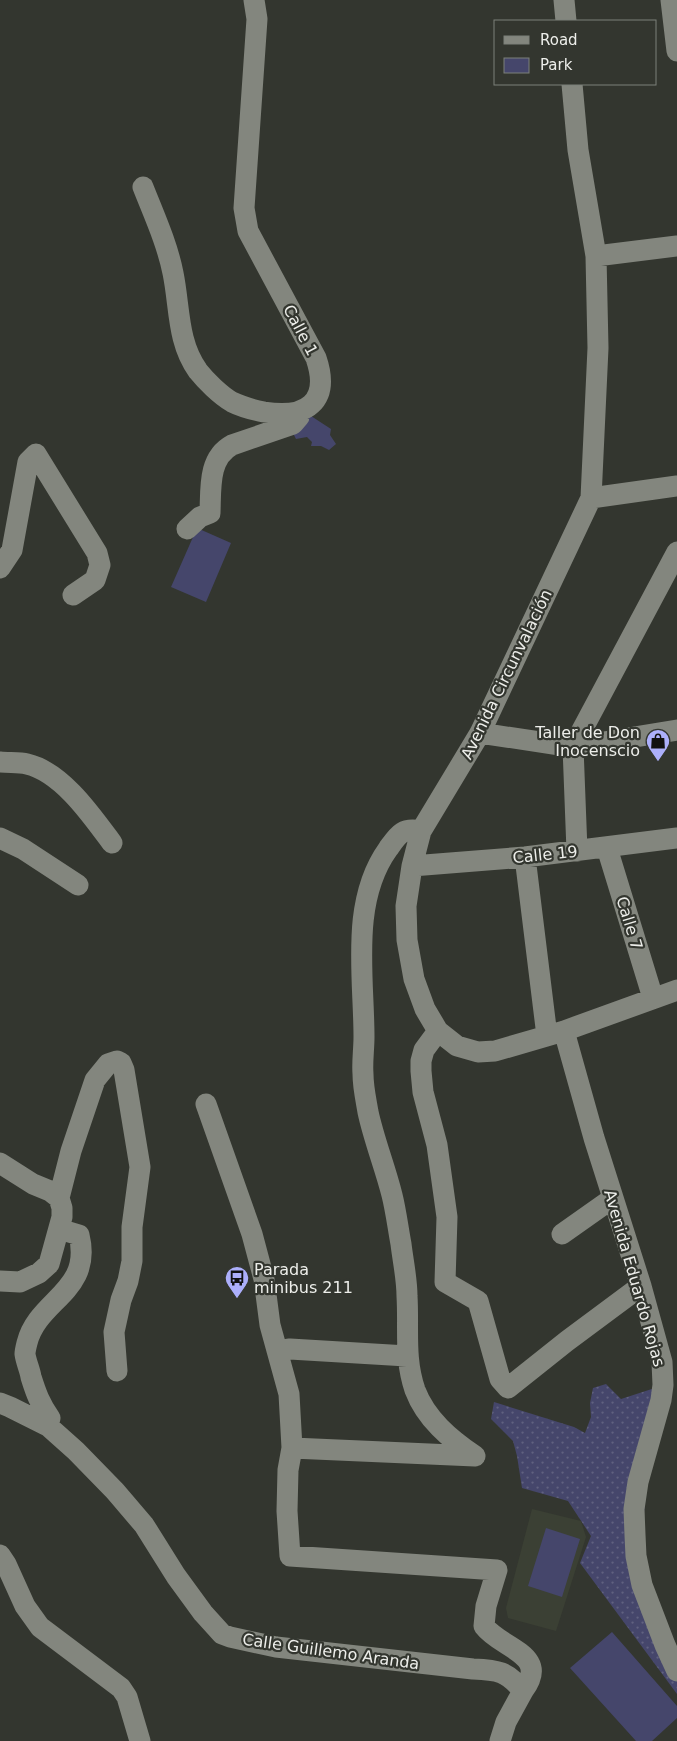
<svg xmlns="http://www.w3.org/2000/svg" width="677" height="1741" font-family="'DejaVu Sans',sans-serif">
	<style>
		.built { fill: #3b4034 }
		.grass { fill: url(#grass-dots) }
		.park { fill: #45466b }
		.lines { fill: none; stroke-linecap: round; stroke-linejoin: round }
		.minor { stroke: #83867e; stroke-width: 21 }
		.labels { text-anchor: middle; stroke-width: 4.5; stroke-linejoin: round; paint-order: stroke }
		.street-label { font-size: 16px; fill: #edeeea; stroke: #33362f }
		.poi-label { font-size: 16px; fill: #edeeea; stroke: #33362f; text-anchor: end }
	</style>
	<defs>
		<pattern id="grass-dots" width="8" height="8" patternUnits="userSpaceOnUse" patternTransform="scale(1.25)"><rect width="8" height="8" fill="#45466b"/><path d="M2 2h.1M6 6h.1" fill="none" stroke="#606180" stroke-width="1.8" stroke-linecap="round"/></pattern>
	</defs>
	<rect width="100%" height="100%" fill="#33362f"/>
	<path class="built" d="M 532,1509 L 581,1521 L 586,1537 L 556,1631 L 508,1618 L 506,1608 Z"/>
	<path class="grass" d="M 606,1384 L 621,1399 L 658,1387 L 639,1557 L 677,1657 L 677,1694 L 580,1563 L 591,1536 L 568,1501 L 522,1488 L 517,1456 L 513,1441 L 491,1419 L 494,1402 L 574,1427 L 585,1433 L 591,1417 L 590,1403 L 593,1388 Z"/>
	<path class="park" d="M 311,416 L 331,429 L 330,435 L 336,444 L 329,450 L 321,446 L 311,446 L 312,442 L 307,437 L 296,439 L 293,433 Z
		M 197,528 L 231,543 L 206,602 L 171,587 Z
		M 546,1528 L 580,1539 L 562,1597 L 528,1586 Z
		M 612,1632 L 677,1706 L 677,1718 L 652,1741 L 636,1741 L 570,1668 Z"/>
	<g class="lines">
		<path class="minor" d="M 564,0 L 566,21
			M 671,0 L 677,51
			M 572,84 L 578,150 L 596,256 L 598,348 L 591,498 L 480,733 L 421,831 L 412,866 L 406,906 L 407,940 L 414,979 L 425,1009 L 438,1031 L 457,1046 L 478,1052 L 495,1051 L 564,1031 L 677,990
			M 143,187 C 154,215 167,243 173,273 C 180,307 177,342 198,371 C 206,381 220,395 232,402 C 242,407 254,410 264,412 C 306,419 331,402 316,358 L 248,231 L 244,208 L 257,19 L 254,0
			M 596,256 L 677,246
			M 591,498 L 677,486
			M 187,529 L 200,517 L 210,513 C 211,488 208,458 232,445 L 293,424 L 299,417 L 299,412
			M 0,568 L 12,550 L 28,462 L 36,454 L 97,553 L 100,565 L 95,580 L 73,595
			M 480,733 L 573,747 L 677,730
			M 0,762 C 9,763 19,762 27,764 C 62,772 92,816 112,843
			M 421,831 C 402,827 398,835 388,849 C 350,902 364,976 364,1037 C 364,1049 362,1062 363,1074 C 363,1087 366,1100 368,1112 C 374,1140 385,1167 392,1195 C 396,1211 398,1228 401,1244 C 403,1261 407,1279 407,1296 C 409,1329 404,1358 415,1390 C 426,1419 450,1439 475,1456
			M 0,838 L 23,849 L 78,885
			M 607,848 L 653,998
			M 577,851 L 573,747 L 677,552
			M 525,857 L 547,1036
			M 412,866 L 525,857 L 677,838
			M 438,1031 L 424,1050 L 421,1061 L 421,1071 L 423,1092 L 437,1145 L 447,1217 L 445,1282 L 478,1301 L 500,1379 L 508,1388 L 567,1341 L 641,1286
			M 564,1031 L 594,1138 L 641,1286 L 662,1362 L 663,1385 L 661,1400 L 638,1482 L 634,1509 L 635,1535 L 636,1556 L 642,1585 L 665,1645 L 677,1671
			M 206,1104 L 252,1234 L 264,1279 L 270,1325 L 289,1394 L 292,1448 L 288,1470 L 287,1511 L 290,1556 L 497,1570 L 486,1606 L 484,1626 C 501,1649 551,1654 523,1691
			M 0,1163 L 33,1184 L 50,1191 L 59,1198 L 62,1208 L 62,1217 L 49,1264 L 39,1273 L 20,1282 L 0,1281
			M 59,1198 L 71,1151 L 95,1080 L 108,1064 L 117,1061 L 121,1063 L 124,1070 L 140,1167 L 132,1227 L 132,1261 L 128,1281 L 121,1300 L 114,1332 L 117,1371
			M 562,1234 L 613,1198
			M 277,1351 L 290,1349 L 407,1356
			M 0,1403 L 10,1407 L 48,1426 L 76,1451 L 115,1491 L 144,1525 L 176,1576 L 203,1613 L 222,1634 L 230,1637 L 276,1647 L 473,1669 C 498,1670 507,1671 523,1691 L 506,1722 L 500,1741
			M 48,1426 L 50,1418 C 40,1404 36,1393 31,1377 C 30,1370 26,1362 25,1354 C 25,1351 26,1347 27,1343 C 38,1299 93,1292 79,1235 L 59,1229
			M 292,1448 L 475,1456
			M 0,1555 L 6,1564 L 25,1606 L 40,1627 L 121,1688 L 127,1697 L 140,1741"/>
	</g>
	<defs>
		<g id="shop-pin" transform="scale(1.25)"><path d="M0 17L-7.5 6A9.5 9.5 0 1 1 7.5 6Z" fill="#acaffb" stroke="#33362f"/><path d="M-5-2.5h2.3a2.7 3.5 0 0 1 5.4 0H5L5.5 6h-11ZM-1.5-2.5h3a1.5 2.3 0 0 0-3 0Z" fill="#111"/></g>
		<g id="bus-pin" transform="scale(1.25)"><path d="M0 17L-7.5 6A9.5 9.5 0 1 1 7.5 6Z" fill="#acaffb" stroke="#33362f"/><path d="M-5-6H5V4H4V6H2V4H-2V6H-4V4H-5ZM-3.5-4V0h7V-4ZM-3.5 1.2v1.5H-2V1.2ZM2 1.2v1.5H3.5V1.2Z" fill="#111"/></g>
	</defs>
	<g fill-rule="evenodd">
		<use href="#shop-pin" x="658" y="741"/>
		<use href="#bus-pin" x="237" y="1278"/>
	</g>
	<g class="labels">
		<g class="street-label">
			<text transform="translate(301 330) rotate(62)" y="6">Calle 1</text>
			<text transform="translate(506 674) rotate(-64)" y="6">Avenida Circunvalación</text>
			<text transform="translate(545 854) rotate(-6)" y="6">Calle 19</text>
			<text transform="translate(630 923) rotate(73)" y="6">Calle 7</text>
			<text transform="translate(635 1278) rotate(74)" y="6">Avenida Eduardo Rojas</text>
			<text transform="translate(331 1651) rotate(8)" y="6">Calle Guillemo Aranda</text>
		</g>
		<g class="poi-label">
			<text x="640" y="738">Taller de Don<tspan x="640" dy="18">Inocenscio</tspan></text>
			<text x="254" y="1275" text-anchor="start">Parada<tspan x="254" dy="18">minibus 211</tspan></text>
		</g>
	</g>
	<rect x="494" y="20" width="162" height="65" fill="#33362f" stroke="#7d807a"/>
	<rect x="504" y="36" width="25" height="8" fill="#83867e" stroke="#7d807a"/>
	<text x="540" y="45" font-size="15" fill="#edeeea">Road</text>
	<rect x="504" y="58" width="25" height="15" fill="#45466b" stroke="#7d807a"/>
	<text x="540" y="70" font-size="15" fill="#edeeea">Park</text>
</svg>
